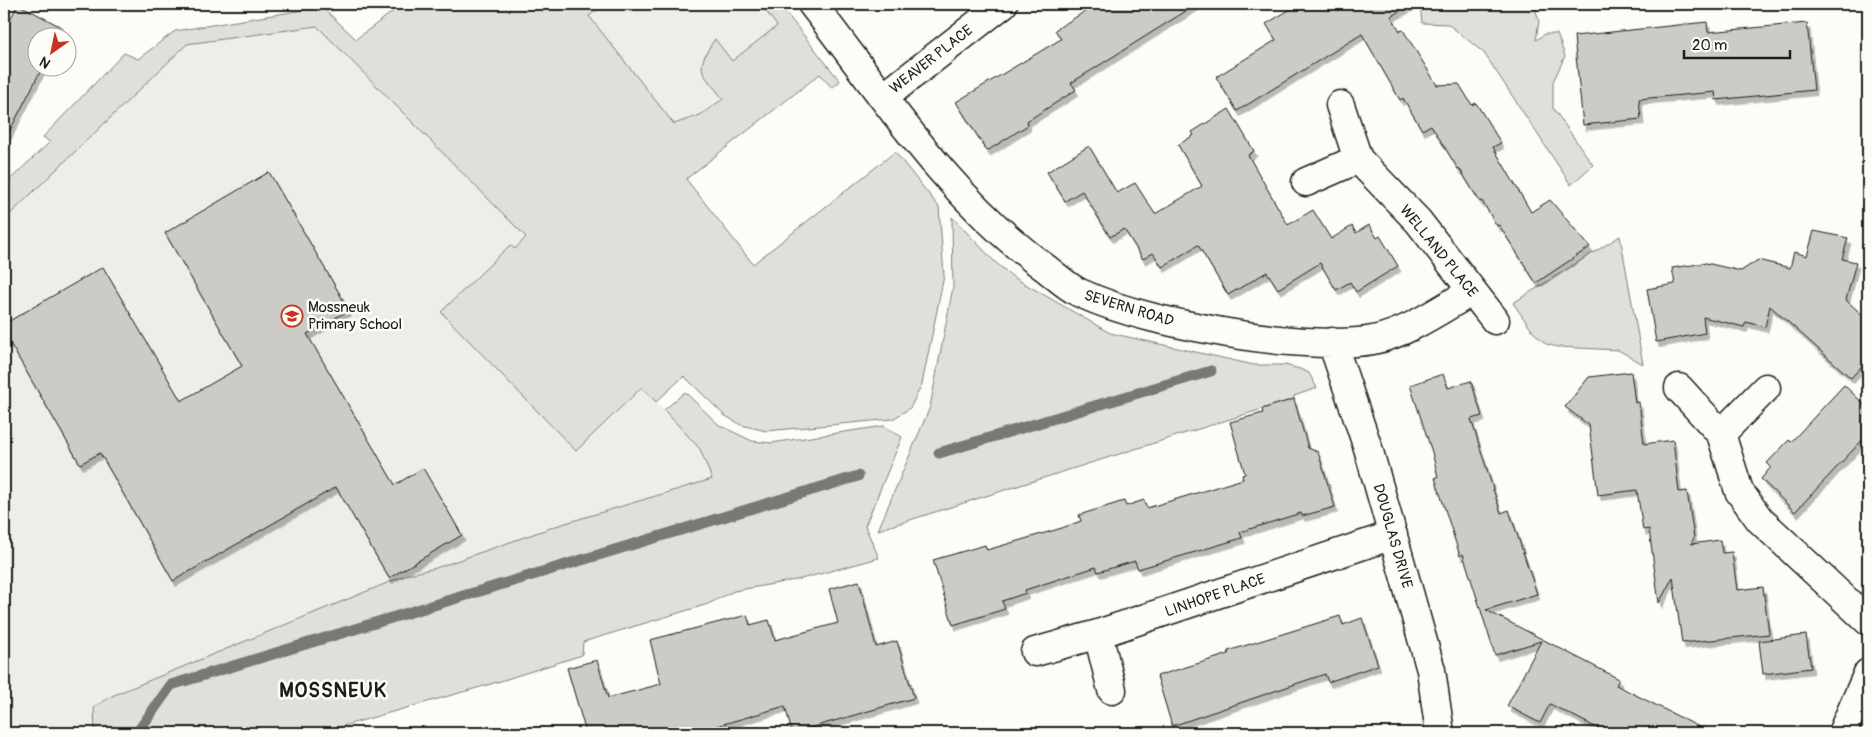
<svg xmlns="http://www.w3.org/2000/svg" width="1872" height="737" font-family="Pangolin,sans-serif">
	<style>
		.built { fill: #eeede9 }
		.green { fill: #e0dfdb; stroke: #7e7e7c }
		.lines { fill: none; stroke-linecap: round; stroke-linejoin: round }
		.stream { stroke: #797876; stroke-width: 11 }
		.building { fill: #cccbc8; stroke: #1c1c1c; filter: url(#shadow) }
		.minor-casing { stroke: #1c1c1c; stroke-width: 31 }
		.minor { stroke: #fdfcf7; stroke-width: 28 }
		.labels { text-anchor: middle; stroke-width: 5; stroke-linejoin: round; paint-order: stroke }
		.street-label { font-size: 15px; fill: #1c1c1c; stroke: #fdfcf7 }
		.poi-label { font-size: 15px; fill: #1c1c1c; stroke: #fdfcf7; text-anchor: start }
		.district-label { font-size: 20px; font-weight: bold; letter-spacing: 1px; fill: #1c1c1c; stroke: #fdfcf7 }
	</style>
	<defs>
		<filter id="shadow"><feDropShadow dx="3" dy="5.5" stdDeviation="0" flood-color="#0004"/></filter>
	</defs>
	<rect width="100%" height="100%" fill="#fdfcf7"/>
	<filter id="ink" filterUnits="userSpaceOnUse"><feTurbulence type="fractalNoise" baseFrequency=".02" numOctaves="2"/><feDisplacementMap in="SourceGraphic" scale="10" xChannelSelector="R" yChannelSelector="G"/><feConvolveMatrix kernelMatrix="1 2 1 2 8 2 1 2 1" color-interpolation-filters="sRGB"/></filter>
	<g filter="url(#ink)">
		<path class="built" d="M 604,4 L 760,4 L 777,26 L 731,61 L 715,40 L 723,99 L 700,115 L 674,124 L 589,16 Z
			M 317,26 L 526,237 L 515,249 L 700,449 L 712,479 L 556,526 L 436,568 L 409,574 L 95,707 L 95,733 L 10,733 L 4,723 L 4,220 L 187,44 Z"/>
		<path class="green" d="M 403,4 L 604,4 L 589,16 L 674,124 L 700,115 L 723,99 C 703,72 692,72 715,39 L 732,61 L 777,26 L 763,7 L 770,4 L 779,4 L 840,81 L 832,88 L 820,74 L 686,179 L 753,264 L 895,152 L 939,207 L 944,276 L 922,384 L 910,408 L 893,419 L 766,431 L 741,425 L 724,415 L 684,376 L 656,402 L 642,387 L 576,451 L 441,312 L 510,245 L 515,249 L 526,237 L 317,26 L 187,44 L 4,220 L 4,185 L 50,142 L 43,137 L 124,53 L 138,59 L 175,31 L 322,7 L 356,39 Z
			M 1420,4 L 1534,4 L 1539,21 L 1536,40 L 1545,34 L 1557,34 L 1565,56 L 1553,82 L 1553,108 L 1593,165 L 1571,185 L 1484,53 L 1448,24 L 1422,23 Z
			M 952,217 L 995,262 L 1013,277 L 1110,333 L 1254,365 L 1285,365 L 1300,369 L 1309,373 L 1317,388 L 1294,396 L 1294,399 L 878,530 L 930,407 L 953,287 Z
			M 1620,236 L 1643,364 L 1618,350 L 1558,347 L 1546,344 L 1533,332 L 1513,303 Z
			M 685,392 L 719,425 L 752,441 L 771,443 L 884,426 L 902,437 L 865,526 L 879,558 L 801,579 L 734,591 L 708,604 L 583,642 L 582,655 L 491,684 L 318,733 L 95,733 L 94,707 L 114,695 L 409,574 L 436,568 L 556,526 L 712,479 L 700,449 L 664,410 Z"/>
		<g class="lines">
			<path class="stream" d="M 939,453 L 1211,371
				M 137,733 L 171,685 L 858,476"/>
		</g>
		<path class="building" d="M 18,4 L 63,28 L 58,38 L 38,38 L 38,68 L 42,68 L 4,142 L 4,32 Z
			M 1097,4 L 1197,4 L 1071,83 L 1076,90 L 1027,121 L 1028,125 L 987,151 L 956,102 L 1061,39 L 1055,30 Z
			M 1299,4 L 1412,4 L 1391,16 L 1400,31 L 1403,30 L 1437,85 L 1459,84 L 1472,105 L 1476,103 L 1501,143 L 1493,147 L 1531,212 L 1550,200 L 1590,247 L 1536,283 L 1499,225 L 1497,226 L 1482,201 L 1480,202 L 1459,168 L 1458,169 L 1431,125 L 1422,130 L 1403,98 L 1400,100 L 1362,34 L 1237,111 L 1216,77 L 1276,40 L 1266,24 Z
			M 1707,22 L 1708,32 L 1807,23 L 1814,90 L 1716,100 L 1715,92 L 1639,99 L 1641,119 L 1583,125 L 1574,36 Z
			M 1229,109 L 1254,151 L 1248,155 L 1288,225 L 1313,210 L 1331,239 L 1352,226 L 1356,233 L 1369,225 L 1377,238 L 1380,236 L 1398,266 L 1356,292 L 1350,282 L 1336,290 L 1320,263 L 1278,289 L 1267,272 L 1228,295 L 1198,245 L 1162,267 L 1153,253 L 1143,259 L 1124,229 L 1110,237 L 1082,191 L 1065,201 L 1047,172 L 1089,146 L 1117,193 L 1135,183 L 1155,214 L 1202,186 L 1178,145 L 1194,135 L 1192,132 Z
			M 269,172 L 349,310 L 307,334 L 395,485 L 423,468 L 462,535 L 389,578 L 336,487 L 173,581 L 100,453 L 80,464 L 4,333 L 4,324 L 103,267 L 181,401 L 242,366 L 165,233 Z
			M 1814,231 L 1848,238 L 1842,259 L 1856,262 L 1846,300 L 1868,320 L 1868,359 L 1851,378 L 1770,306 L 1765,327 L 1746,322 L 1744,327 L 1703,317 L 1705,333 L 1656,342 L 1647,289 L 1675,284 L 1672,268 L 1706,263 L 1741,271 L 1758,260 L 1790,268 L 1794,252 L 1807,256 Z
			M 1631,372 L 1635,403 L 1639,402 L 1644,444 L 1673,440 L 1679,492 L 1687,491 L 1694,538 L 1691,544 L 1720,540 L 1722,553 L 1732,552 L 1737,590 L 1763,587 L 1769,634 L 1682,643 L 1673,577 L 1659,603 L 1649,529 L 1643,530 L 1637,490 L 1598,495 L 1589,425 L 1565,407 L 1589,377 Z
			M 1443,374 L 1448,388 L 1471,381 L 1482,416 L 1471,419 L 1494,492 L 1501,513 L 1509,510 L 1537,594 L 1486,610 L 1619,679 L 1616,685 L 1711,733 L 1607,733 L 1550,704 L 1540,723 L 1507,706 L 1541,641 L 1495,655 L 1463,554 L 1460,556 L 1435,478 L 1438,477 L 1432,452 L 1410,385 Z
			M 1844,385 L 1868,408 L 1868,434 L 1795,512 L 1761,479 L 1771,467 L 1767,463 L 1789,440 L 1791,442 Z
			M 1294,399 L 1308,448 L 1318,452 L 1335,507 L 1302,516 L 1301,513 L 1240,532 L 1242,538 L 1138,569 L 1135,561 L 1098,572 L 1096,567 L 1025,590 L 1026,593 L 1002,601 L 1005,609 L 953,625 L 933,560 L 985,545 L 987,550 L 1062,528 L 1081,521 L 1079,515 L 1124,501 L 1126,506 L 1144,500 L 1147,508 L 1243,479 L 1242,475 L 1245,474 L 1230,422 L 1263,413 L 1262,409 Z
			M 859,581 L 876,647 L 897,641 L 914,698 L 792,733 L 785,706 L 693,733 L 586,733 L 567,668 L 597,660 L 608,698 L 661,684 L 650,640 L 747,615 L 750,625 L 769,620 L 775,640 L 838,623 L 829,589 Z
			M 1340,616 L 1343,625 L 1362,618 L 1378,665 L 1328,682 L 1325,674 L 1172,726 L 1157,676 L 1229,654 L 1228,651 Z
			M 1806,635 L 1811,668 L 1763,674 L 1759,641 Z"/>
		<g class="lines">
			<g class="minor-casing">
				<path id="minor" d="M 812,4 C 883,95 949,198 1044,267 C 1055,275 1067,287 1080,293 C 1126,314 1178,324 1228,333 C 1268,340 1334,347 1373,340 C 1408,333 1441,309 1471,292
					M 884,97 L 1003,4
					M 1340,105 L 1358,159 L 1418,221 L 1495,320
					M 1306,182 L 1358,159
					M 1332,342 L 1368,448 L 1431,670 L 1440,733
					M 1679,388 L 1721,434 L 1739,491 L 1760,520 L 1868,621
					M 1721,434 L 1766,388
					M 1098,634 L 1112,690
					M 1035,652 L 1098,634 L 1393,535
					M 1842,733 L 1868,673"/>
			</g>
			<use href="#minor" class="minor"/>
		</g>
	</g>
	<defs>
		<g id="school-ring" transform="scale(1.125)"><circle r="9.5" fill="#fdfcf7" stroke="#c8321e" stroke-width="1.5"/><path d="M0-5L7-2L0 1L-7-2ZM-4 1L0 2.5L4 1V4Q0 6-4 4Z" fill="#c8321e"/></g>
	</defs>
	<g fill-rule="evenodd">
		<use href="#school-ring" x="292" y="316"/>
	</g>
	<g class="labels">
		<g class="street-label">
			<text transform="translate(931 59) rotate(-38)" y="5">WEAVER PLACE</text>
			<text transform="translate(1439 251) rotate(51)" y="5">WELLAND PLACE</text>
			<text transform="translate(1129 308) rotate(17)" y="5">SEVERN ROAD</text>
			<text transform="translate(1393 536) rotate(74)" y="5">DOUGLAS DRIVE</text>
			<text transform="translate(1215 595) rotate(-19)" y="5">LINHOPE PLACE</text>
		</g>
		<g class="poi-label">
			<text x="308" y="312">Mossneuk<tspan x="308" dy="17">Primary School</tspan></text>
		</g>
		<g class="district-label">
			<text x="333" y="697">MOSSNEUK</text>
		</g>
	</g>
	<rect width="1872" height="737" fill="none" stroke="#fdfcf7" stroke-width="20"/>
	<rect x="10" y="10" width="1852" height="717" fill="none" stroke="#1c1c1c" stroke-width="2" filter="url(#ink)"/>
	<g transform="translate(52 52) rotate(213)"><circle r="24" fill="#fdfcf7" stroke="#a3a29f"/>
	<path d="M0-4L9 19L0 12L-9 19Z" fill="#c8321e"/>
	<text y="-8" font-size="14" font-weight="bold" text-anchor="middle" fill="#1c1c1c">N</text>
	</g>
	<path d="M1684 50v8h106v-8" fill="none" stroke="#1c1c1c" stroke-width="2.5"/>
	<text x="1692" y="50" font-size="15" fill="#1c1c1c" stroke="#fdfcf7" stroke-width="4" paint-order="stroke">20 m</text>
</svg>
